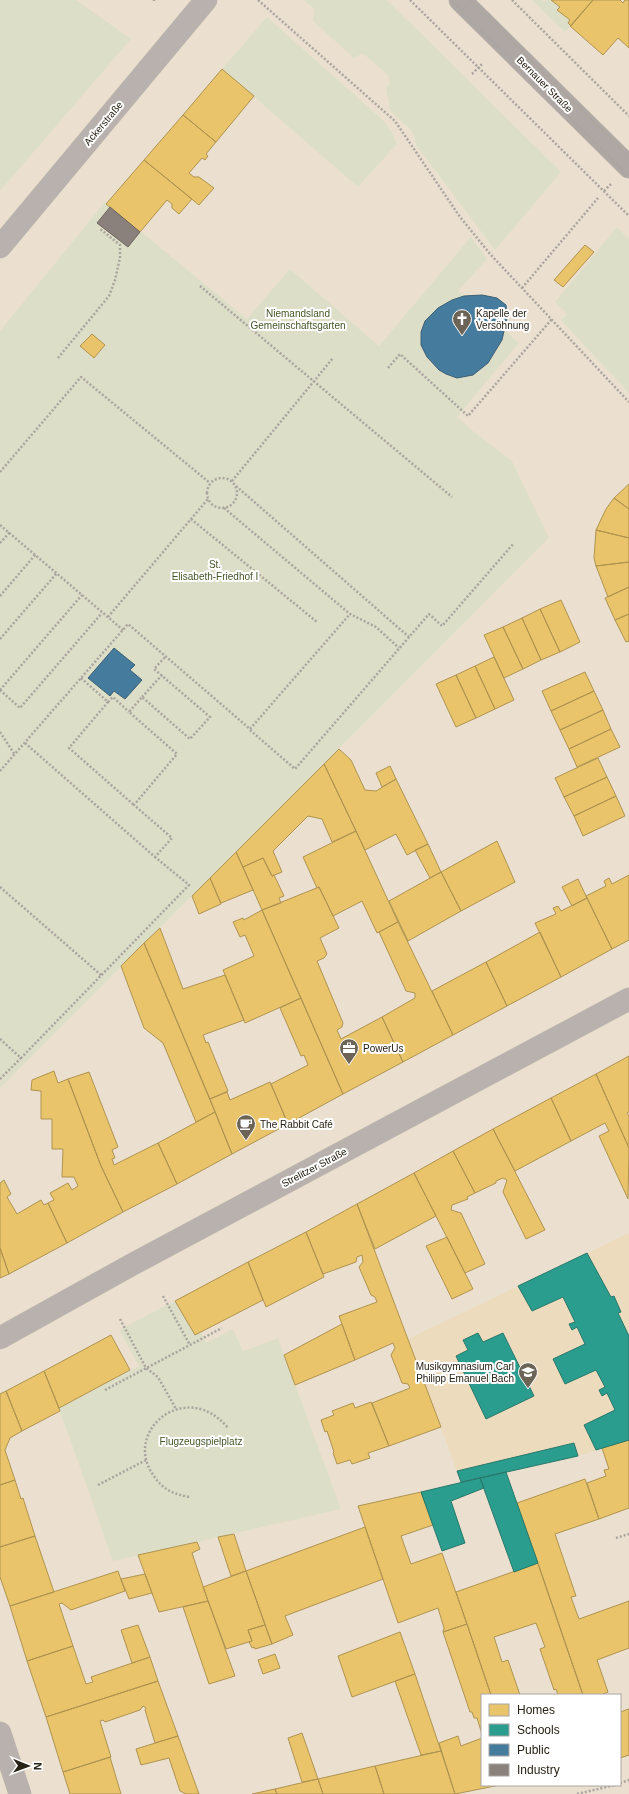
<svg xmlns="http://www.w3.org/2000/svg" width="629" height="1794" font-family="Arial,sans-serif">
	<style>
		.built { fill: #ecdbbd }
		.green { fill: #dddec7 }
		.homes { fill: #e9c46a; stroke: #af9350 }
		.schools { fill: #2a9d8f; stroke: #29786a }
		.public { fill: #457b9d; stroke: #3c6074 }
		.industry { fill: #8a817c; stroke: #6d645d }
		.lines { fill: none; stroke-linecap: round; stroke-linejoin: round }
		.minor-casing { stroke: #c5bdb0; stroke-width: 23 }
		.secondary-casing { stroke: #c5bdb0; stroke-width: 23 }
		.path { stroke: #aaa49f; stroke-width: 2.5; stroke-dasharray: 2 2; stroke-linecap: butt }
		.minor { stroke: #b8b1ae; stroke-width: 22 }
		.secondary { stroke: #afa7a3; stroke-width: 22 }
		.tram { stroke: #aba49c; stroke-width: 1 }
		.labels { text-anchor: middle; stroke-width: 4; stroke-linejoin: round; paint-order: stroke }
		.street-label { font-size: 10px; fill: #282115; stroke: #fff }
		.park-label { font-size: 10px; fill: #455728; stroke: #fff }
		.poi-label { font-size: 10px; fill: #282115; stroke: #fff; text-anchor: start }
	</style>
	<rect width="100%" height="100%" fill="#ebe0cf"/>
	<path class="built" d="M 629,1233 L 629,1440 L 578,1456 L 461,1482 L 408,1339 Z"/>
	<path class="green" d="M 0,0 L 76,0 L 131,39 L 0,191 Z
		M 304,0 L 387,0 L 561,172 L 495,250 L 416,145 L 414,136 L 410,129 L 390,111 L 386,87 L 389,84 L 389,76 L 365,55 L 361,54 L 354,58 L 313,21 L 314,9 Z
		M 532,0 L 542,0 L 544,2 L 546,0 L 551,0 L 560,7 L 558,10 L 570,20 L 568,23 L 570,26 L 565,32 Z
		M 267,17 L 384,121 L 392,132 L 397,144 L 358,187 L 222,69 Z
		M 105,202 L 247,319 L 290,269 L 379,346 L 471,237 L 487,259 L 458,291 L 464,296 C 456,301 430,316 425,321 C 400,352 473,425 505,331 L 519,343 L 457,417 L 474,432 L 512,461 L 549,538 L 0,1088 L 0,331 Z
		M 617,227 L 629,239 L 629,393 L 561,320 L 567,314 L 555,302 Z
		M 175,1301 L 195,1335 L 201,1332 L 206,1343 L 233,1329 L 243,1351 L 278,1338 L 341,1509 L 113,1561 L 59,1408 L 139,1366 L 119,1330 Z"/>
	<path class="homes" d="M 551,0 L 593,0 L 571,26 L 568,23 L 570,20 L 557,10 L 560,7 Z
		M 593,0 L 620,0 L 623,3 L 625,0 L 629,0 L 629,48 L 618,38 L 603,55 L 570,26 Z
		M 222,69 L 254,96 L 216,142 L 183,115 Z
		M 183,115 L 216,142 L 206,154 L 208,156 L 205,160 L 202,158 L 189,173 L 194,177 L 199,177 L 214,188 L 199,205 L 144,160 Z
		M 144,160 L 192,199 L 179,214 L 172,208 L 172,204 L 167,200 L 140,232 L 106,204 Z
		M 585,245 L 594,252 L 563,287 L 554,280 Z
		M 92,334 L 105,345 L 94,358 L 80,346 Z
		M 629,484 L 629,509 L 614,498 Z
		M 614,498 L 629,509 L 629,538 L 596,530 L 606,509 Z
		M 596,530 L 629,538 L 629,562 L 596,566 L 594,558 Z
		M 629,562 L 629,587 L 608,597 L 596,566 Z
		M 629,587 L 629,614 L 615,620 L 605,598 Z
		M 561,600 L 580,642 L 560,652 L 540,609 Z
		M 540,609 L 560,652 L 541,660 L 522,618 Z
		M 629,614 L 629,641 L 626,642 L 615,620 Z
		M 522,618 L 541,660 L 523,669 L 503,627 Z
		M 503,627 L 523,669 L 504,678 L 484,635 Z
		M 494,657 L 514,700 L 495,709 L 475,666 Z
		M 475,666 L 495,709 L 476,718 L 456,675 Z
		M 585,672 L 594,691 L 551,711 L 542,691 Z
		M 456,675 L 476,718 L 456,727 L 436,684 Z
		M 594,691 L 603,710 L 560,730 L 551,711 Z
		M 603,710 L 611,729 L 569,749 L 560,730 Z
		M 611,729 L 620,747 L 577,767 L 569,749 Z
		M 339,749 L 351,760 L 365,790 L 376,791 L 396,779 L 428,844 L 407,855 L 396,834 L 365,850 L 324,764 Z
		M 598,758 L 607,777 L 564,797 L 555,778 Z
		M 324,764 L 356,831 L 332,842 L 322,819 L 308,816 L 273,851 L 282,872 L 272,876 L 263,858 L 243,867 L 236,852 Z
		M 390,766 L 396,779 L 382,787 L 376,773 Z
		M 607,777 L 616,796 L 574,816 L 564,797 Z
		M 616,796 L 625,816 L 583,836 L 574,816 Z
		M 356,831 L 398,922 L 377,933 L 362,901 L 333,916 L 319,887 L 317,888 L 303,857 Z
		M 497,841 L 515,882 L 461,911 L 441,872 Z
		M 428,844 L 441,872 L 430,878 L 415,850 Z
		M 236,852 L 253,890 L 221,903 L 210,878 Z
		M 263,858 L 272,876 L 274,875 L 284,896 L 279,898 L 281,903 L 262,910 L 243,867 Z
		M 441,872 L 461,911 L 408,941 L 389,901 Z
		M 629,875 L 629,940 L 612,949 L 586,896 L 606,886 L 604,881 L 609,878 L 612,884 Z
		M 210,878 L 221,904 L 199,914 L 192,896 Z
		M 578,879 L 587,898 L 572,906 L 562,887 Z
		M 319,887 L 339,928 L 320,938 L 327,954 L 324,958 L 317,961 L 343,1023 L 342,1027 L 337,1030 L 341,1039 L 382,1017 L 403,1062 L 343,1094 L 262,910 Z
		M 587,898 L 612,949 L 561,977 L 535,923 L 556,914 L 553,908 L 558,906 L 561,911 Z
		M 262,910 L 301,998 L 245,1023 L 223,970 L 254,956 L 245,935 L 240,937 L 233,922 L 243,918 L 244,920 Z
		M 398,922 L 453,1035 L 403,1062 L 382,1017 L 415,998 L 415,993 L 406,991 L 379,932 Z
		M 160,928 L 183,989 L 225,975 L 244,1020 L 203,1035 L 206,1043 L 208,1042 L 228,1091 L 210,1099 L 144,943 Z
		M 540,932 L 561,977 L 507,1006 L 486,962 Z
		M 144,943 L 215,1112 L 196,1122 L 163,1043 L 144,1028 L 121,966 Z
		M 486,962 L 507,1006 L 453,1035 L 432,991 Z
		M 301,998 L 343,1094 L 288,1124 L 271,1084 L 308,1065 L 304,1055 L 301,1056 L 280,1008 Z
		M 629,1056 L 629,1112 L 627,1113 L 629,1116 L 629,1148 L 596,1074 Z
		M 54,1071 L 58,1083 L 68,1079 L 101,1166 L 123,1212 L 67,1243 L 48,1203 L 54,1200 L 50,1193 L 68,1183 L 72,1190 L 78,1186 L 74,1177 L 62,1177 L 63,1149 L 52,1149 L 52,1119 L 41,1119 L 41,1091 L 31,1090 L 32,1080 Z
		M 89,1072 L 118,1147 L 112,1150 L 115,1158 L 112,1159 L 114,1165 L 158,1143 L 177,1184 L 123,1212 L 101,1166 L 68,1079 Z
		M 596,1074 L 629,1148 L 628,1199 L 599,1136 L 609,1131 L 605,1123 L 571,1141 L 551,1098 Z
		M 270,1082 L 288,1124 L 232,1154 L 210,1099 L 227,1092 L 230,1100 Z
		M 551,1098 L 571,1141 L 515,1171 L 493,1129 Z
		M 215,1112 L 232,1154 L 177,1184 L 158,1143 Z
		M 493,1129 L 545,1230 L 526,1239 L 503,1192 L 507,1180 L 503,1178 L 496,1181 L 496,1183 L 475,1193 L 453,1151 Z
		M 453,1151 L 475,1193 L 467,1197 L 468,1199 L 452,1205 L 451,1210 L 461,1213 L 485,1264 L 465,1273 L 414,1173 Z
		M 414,1173 L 436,1216 L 375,1249 L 357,1204 Z
		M 4,1180 L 11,1194 L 7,1197 L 17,1214 L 41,1200 L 44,1205 L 48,1203 L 67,1243 L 9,1274 L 0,1248 L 0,1183 Z
		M 357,1204 L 441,1427 L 389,1446 L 372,1403 L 410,1388 L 408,1384 L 402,1383 L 391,1355 L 395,1348 L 393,1343 L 355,1360 L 339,1316 L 377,1302 L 375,1297 L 371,1295 L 359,1267 L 363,1262 L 362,1255 L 357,1257 L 356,1262 L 323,1274 L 306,1232 Z
		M 306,1232 L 324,1277 L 266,1307 L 248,1262 Z
		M 447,1237 L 473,1289 L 452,1299 L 426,1246 Z
		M 0,1248 L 9,1274 L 0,1278 Z
		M 248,1262 L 263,1300 L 195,1335 L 175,1301 Z
		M 342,1324 L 355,1360 L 295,1385 L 284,1355 Z
		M 111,1335 L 130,1370 L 59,1408 L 44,1371 Z
		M 44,1371 L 60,1411 L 22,1431 L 6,1391 Z
		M 6,1391 L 22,1431 L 10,1438 L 5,1450 L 15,1480 L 0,1485 L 0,1394 Z
		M 371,1402 L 389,1446 L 368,1453 L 370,1458 L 352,1464 L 350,1460 L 337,1464 L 333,1453 L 334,1452 L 327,1431 L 325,1432 L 321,1420 L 334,1415 L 332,1411 L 353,1403 L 355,1408 Z
		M 629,1440 L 629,1508 L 599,1519 L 587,1483 L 606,1476 L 604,1470 L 609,1469 L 602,1448 Z
		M 585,1479 L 599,1519 L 555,1534 L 576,1596 L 571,1597 L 579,1619 L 629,1601 L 629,1648 L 597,1660 L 608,1692 L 601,1695 L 583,1695 L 517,1503 Z
		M 15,1480 L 21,1499 L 23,1498 L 35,1536 L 0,1547 L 0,1485 Z
		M 421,1492 L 433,1525 L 401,1536 L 411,1564 L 442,1553 L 467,1624 L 443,1632 L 444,1628 L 438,1608 L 398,1623 L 358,1506 Z
		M 365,1527 L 383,1579 L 285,1616 L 293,1635 L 272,1644 L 246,1571 Z
		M 234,1534 L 246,1571 L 231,1576 L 218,1537 Z
		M 35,1536 L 54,1592 L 10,1606 L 0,1577 L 0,1547 Z
		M 197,1542 L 200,1549 L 192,1553 L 208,1601 L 159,1612 L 138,1555 Z
		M 538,1563 L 583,1695 L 558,1695 L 556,1689 L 554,1690 L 540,1649 L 545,1647 L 536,1623 L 494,1637 L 502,1662 L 508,1660 L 520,1695 L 491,1695 L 456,1592 Z
		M 118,1571 L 125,1591 L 71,1610 L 62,1603 L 59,1604 L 73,1646 L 27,1661 L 10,1606 Z
		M 246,1571 L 265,1625 L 248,1630 L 252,1641 L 226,1649 L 203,1587 Z
		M 145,1574 L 152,1593 L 129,1599 L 121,1579 Z
		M 208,1601 L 235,1676 L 209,1684 L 183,1607 Z
		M 467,1624 L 491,1695 L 482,1695 L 482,1734 L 477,1718 L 474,1718 L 472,1712 L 470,1712 L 443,1632 Z
		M 138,1625 L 150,1657 L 132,1663 L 121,1630 Z
		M 265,1625 L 272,1644 L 255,1649 L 254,1647 L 252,1648 L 249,1642 L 252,1641 L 248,1630 Z
		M 400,1632 L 415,1674 L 352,1697 L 338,1656 Z
		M 73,1646 L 86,1684 L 93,1682 L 91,1677 L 150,1657 L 158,1681 L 46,1717 L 27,1661 Z
		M 275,1654 L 280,1668 L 263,1674 L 258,1660 Z
		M 415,1674 L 441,1751 L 421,1755 L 395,1681 Z
		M 158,1681 L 178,1736 L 155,1743 L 145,1710 L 146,1708 L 143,1706 L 140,1710 L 105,1722 L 103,1720 L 100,1721 L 111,1757 L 63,1772 L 46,1717 Z
		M 629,1709 L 629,1755 L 620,1758 L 620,1712 Z
		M 302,1733 L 318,1779 L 302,1782 L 288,1738 Z
		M 178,1736 L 199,1794 L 186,1794 L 180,1791 L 169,1758 L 141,1765 L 136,1749 Z
		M 458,1736 L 461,1746 L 482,1738 L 482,1785 L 500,1785 L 455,1794 L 439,1743 Z
		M 441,1751 L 455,1794 L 384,1794 L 375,1766 Z
		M 110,1757 L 121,1794 L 70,1794 L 63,1772 Z
		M 375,1766 L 384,1794 L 323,1794 L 318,1779 Z
		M 318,1779 L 323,1794 L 277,1794 L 275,1789 Z
		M 275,1789 L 277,1794 L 252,1794 Z"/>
	<path class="schools" d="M 587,1253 L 611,1297 L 614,1296 L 621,1312 L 618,1313 L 629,1336 L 629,1440 L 596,1450 L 584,1425 L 615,1410 L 607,1393 L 602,1396 L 599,1390 L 605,1387 L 596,1370 L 565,1384 L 553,1359 L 585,1344 L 577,1327 L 572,1330 L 569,1324 L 575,1322 L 563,1297 L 532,1311 L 518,1286 Z
		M 478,1333 L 483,1342 L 503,1333 L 534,1396 L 486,1419 L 456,1356 L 468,1350 L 463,1340 Z
		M 574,1443 L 578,1456 L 480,1478 L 461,1482 L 457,1471 Z
		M 506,1472 L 538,1563 L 514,1572 L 480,1478 Z
		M 480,1478 L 484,1488 L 451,1501 L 465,1543 L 442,1551 L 421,1492 Z"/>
	<path class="public" d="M 482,295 L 497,298 L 506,305 L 507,318 L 502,340 L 488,363 L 473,375 L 457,378 L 446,374 L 439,370 L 427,357 L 421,345 L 421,332 L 425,321 L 438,308 L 452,300 L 464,296 Z
		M 114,648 L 135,665 L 130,670 L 142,680 L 125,699 L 114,691 L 110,696 L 88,678 Z"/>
	<path class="industry" d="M 110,207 L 140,232 L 128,247 L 97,223 Z"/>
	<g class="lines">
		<g class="minor-casing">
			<path id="minor" d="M 0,247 L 206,0
				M 0,1338 L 133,1264 L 629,999
				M 0,1733 L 20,1794"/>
		</g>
		<g class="secondary-casing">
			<path id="secondary" d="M 460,0 L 629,167"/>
		</g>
		<path class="path" d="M 258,0 L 395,121 L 460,217 L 491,255 L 629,402
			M 410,0 L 629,216
			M 512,0 L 629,116
			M 154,1 L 154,0
			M 472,74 L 482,64
			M 604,191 L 611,184
			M 200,286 L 452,497
			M 522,288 L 598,198
			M 58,358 L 109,296 L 115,280 L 120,258 L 120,245 L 99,228
			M 388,368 L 400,354 L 468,416 L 552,319
			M 0,472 L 81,377 L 210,483
			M207 493a15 15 0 1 1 30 0a15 15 0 1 1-30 0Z
			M 232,481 L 333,358
			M 236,486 L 409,637
			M 224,508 L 350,614 L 376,627 L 399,648
			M 191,519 L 317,622
			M 0,525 L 123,630
			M 0,543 L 10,532
			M 0,596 L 36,554
			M 108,617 L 208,499
			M 0,639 L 57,573
			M 81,678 L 108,702 L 69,748 L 134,805
			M 0,690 L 20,708 L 102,613
			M 0,690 L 82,595
			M 142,697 L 162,675
			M 108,702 L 113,697 L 129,712
			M 250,730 L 295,769 L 429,614 L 442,626 L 514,543
			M 0,732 L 15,755
			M 25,743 L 155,857 L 172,838 L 134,805 L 177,754 L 129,712 L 142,697 L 190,739 L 210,717 L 154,669 L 166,656
			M 0,771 L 128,624 L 250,729 L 350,614
			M 0,887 L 101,975
			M 0,1039 L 21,1058 L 189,885 L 155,857
			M 0,1079 L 21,1058
			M 163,1296 L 190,1345
			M 120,1319 L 146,1368 L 158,1377 L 176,1409
			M 105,1390 L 222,1328
			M 98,1485 L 146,1460
			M 189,1497 C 174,1494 163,1490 154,1476 C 121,1432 186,1377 228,1428
			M 616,1538 L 629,1534
			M 620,1783 L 629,1780
			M 577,1794 L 615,1785"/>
		<use href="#minor" class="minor"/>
		<use href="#secondary" class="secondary"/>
		<path class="tram" d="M 451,0 L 629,176
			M 470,0 L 629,157"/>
	</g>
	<defs>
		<g id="church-pin" transform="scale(1)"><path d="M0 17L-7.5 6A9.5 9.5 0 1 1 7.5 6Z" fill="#6c6456" stroke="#fff"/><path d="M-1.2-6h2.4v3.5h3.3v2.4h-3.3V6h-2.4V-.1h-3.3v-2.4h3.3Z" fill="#fff"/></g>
		<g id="office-pin" transform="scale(1)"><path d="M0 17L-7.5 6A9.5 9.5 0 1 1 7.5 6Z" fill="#6c6456" stroke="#fff"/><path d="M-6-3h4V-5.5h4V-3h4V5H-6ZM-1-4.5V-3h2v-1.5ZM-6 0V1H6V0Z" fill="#fff"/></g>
		<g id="cafe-pin" transform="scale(1)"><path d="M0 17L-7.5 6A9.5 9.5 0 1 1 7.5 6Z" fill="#6c6456" stroke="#fff"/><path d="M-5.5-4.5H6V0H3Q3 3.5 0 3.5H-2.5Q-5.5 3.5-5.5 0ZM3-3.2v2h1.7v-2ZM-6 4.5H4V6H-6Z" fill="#fff"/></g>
		<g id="school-pin" transform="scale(1)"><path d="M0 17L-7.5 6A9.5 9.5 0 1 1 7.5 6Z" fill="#6c6456" stroke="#fff"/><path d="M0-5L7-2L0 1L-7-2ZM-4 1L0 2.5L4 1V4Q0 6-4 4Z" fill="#fff"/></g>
	</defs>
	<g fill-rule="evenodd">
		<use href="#church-pin" x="462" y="319"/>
		<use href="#office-pin" x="349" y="1048"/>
		<use href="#cafe-pin" x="246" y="1124"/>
		<use href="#school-pin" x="528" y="1372"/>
	</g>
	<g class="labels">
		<g class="street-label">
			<text transform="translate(545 84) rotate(45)" y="4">Bernauer Straße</text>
			<text transform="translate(103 123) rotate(-50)" y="4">Ackerstraße</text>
			<text transform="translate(314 1167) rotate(-28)" y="4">Strelitzer Straße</text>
		</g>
		<g class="park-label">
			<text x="298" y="317">Niemandsland<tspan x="298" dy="12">Gemeinschaftsgarten</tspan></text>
			<text x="215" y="568">St.<tspan x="215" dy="12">Elisabeth-Friedhof I</tspan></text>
			<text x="201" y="1445">Flugzeugspielplatz</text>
		</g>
		<g class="poi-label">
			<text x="476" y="317">Kapelle der<tspan x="476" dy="12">Versöhnung</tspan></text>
			<text x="363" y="1052">PowerUs</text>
			<text x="260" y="1128">The Rabbit Café</text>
			<text x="514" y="1370" text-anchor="end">Musikgymnasium Carl<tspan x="514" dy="12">Philipp Emanuel Bach</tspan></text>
		</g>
	</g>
	<rect x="481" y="1694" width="140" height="92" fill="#ffffff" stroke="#a9a6a1"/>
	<rect x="489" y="1704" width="20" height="12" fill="#e9c46a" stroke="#a9a6a1"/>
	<text x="517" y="1714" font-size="12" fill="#282115">Homes</text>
	<rect x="489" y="1724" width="20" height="12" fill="#2a9d8f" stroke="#a9a6a1"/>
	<text x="517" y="1734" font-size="12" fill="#282115">Schools</text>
	<rect x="489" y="1744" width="20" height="12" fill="#457b9d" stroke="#a9a6a1"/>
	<text x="517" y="1754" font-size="12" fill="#282115">Public</text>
	<rect x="489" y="1764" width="20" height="12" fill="#8a817c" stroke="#a9a6a1"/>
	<text x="517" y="1774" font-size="12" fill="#282115">Industry</text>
	<g transform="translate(28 1766) rotate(91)" stroke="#ffffff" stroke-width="3" paint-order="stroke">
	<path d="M0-3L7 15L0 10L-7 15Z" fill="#282115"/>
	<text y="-6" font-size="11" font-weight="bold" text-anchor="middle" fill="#282115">N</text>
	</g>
</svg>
